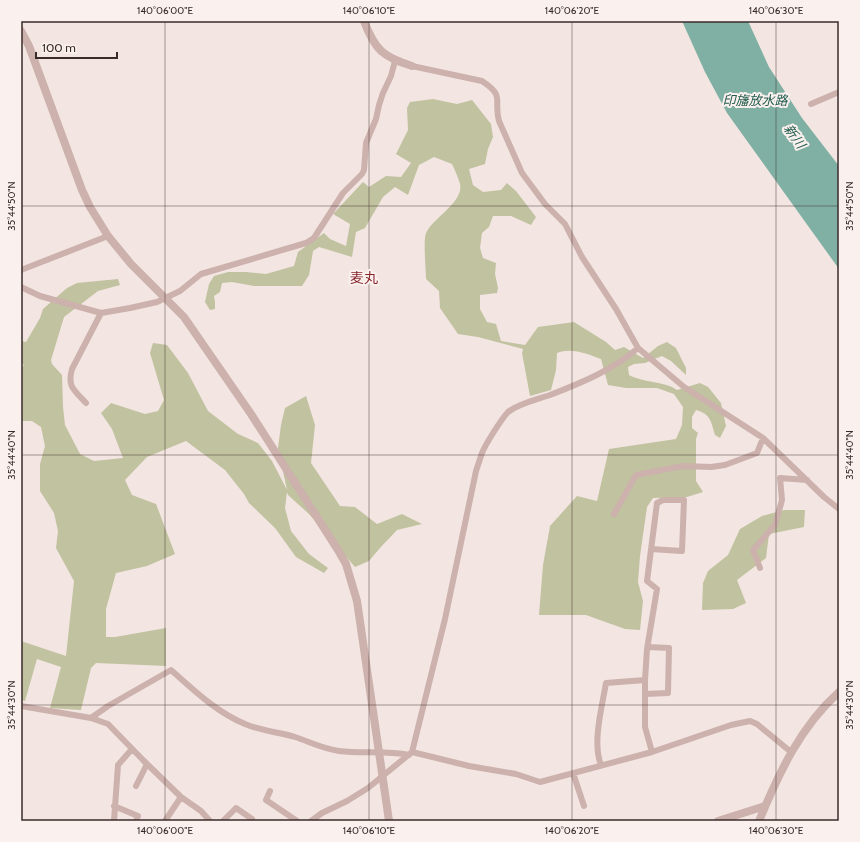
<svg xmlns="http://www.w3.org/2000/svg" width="860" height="842" font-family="Cabin,'Noto Sans JP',sans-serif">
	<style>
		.green { fill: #c1c2a0 }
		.water { fill: #80b0a4 }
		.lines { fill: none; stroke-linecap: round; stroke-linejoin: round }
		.minor { stroke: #ccb1ac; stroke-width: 6 }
		.tertiary { stroke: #ccb1ac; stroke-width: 8 }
		.ticks { fill: none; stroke: #3a2b2b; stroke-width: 1; stroke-opacity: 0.45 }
		.labels { text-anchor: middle; stroke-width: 4; stroke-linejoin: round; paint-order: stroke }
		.water-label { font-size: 13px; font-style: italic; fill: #215b4e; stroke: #faf1ee }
		.quarter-label { font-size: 14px; fill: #88252b; stroke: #faf1ee }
		.neatline { fill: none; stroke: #3a2b2b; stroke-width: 1.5 }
		.ticks-label { font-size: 10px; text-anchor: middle; fill: #3a2b2b }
	</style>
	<rect width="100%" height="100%" fill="#f3e5e1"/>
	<path class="green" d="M 433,99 L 457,104 L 472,100 L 491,124 L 493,137 L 488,149 L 485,164 L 469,169 L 473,185 L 483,192 L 501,190 L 507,183 L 516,191 L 536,217 L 531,225 L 511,216 L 493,216 L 489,227 L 482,233 L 480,248 L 483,258 L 496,263 L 495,274 L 498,288 L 497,293 L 480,295 L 480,309 L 487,322 L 496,324 L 501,341 L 525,345 L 538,327 L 574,322 L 606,342 L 615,350 L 624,347 L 643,358 L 658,346 L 667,342 L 676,348 L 686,368 L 686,375 L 671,361 L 662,356 L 645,363 L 634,364 L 628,367 L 629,375 C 644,383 665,381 677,390 L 700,383 L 708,387 L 721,403 L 726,426 L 720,438 L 715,435 C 711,422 711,414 696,410 L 692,417 L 692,428 L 698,433 L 696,439 L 696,481 L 703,492 L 687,497 L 653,498 L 647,507 L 640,556 L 638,582 L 643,601 L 640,630 L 625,629 L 586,615 L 539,615 L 543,565 L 550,526 L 577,496 L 597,501 L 609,449 L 676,439 L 682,425 L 683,407 L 674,394 L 657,388 L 626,388 L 608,385 L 601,359 C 588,354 571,347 557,353 L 556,370 L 551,390 L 530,396 L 522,353 L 523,349 L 478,337 L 458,334 L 440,308 L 439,291 L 426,279 C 426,269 423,241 426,233 C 434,217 464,202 460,184 C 458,177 455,170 452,164 L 434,157 L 419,165 L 408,195 L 395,187 L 383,197 L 365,228 L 356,232 L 352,257 L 319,247 L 313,251 L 309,275 L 302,286 L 254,286 L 232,282 L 222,283 L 220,292 L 214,296 L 215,302 L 215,309 L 210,310 L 205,302 L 209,284 L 214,276 L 228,272 L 246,272 L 266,274 L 294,266 L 298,252 L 324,233 L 330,239 L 346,246 L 350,224 L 333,214 L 363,182 L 369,187 L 386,176 L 401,177 L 411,163 L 396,154 L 408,130 L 407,108 L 410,102 Z
		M 118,279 L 120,285 L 98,291 L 64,317 L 51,360 L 52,364 L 62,375 L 63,407 L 65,425 L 80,454 L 94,461 L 123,458 L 112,429 L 101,413 L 111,403 L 145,414 L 158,411 L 164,400 L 150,353 L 153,343 L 167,345 L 188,373 L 208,411 L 238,434 L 258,443 L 272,461 L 287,490 L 278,448 L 281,425 L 285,408 L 306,396 L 315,425 L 311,463 L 340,506 L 355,507 L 377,524 L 402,514 L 422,524 L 397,530 L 380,548 L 369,561 L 355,567 L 309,514 L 288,495 L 287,492 L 285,508 L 291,531 L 309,554 L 328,568 L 324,573 L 296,557 L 275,528 L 249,503 L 244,494 L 225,470 L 186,441 L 147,457 L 125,480 L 132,495 L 156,504 L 175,554 L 147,566 L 116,573 L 106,609 L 106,637 L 115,637 L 166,628 L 166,666 L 96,663 L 91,668 L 81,710 L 50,708 L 61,667 L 37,659 L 25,701 L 21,700 L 21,641 L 66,656 L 74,581 L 56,548 L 58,531 L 54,513 L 40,491 L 40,464 L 45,446 L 41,427 L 32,421 L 21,421 L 21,369 L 24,365 L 21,363 L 21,341 L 26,342 L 40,318 L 43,309 L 67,288 L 77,283 Z
		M 784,510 L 805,510 L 804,527 L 769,534 L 766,558 L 737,580 L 746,603 L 733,609 L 702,610 L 703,583 L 708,571 L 728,555 L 740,529 L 762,516 Z"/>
	<path class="water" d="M 682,21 L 748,21 L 769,67 L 802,118 L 839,166 L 839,269 L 727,113 L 705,72 Z"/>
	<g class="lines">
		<path class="minor" d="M 412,66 L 482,81 C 506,97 493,99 499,121 L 522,173 L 545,204 L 565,224 L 582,257 L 616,309 L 638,348 L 684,387 L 763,438 L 824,497 L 839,509
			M 811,104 L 839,92
			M 21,270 L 108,236
			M 21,287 L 40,296 L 101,313 L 130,308 L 157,302 L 180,291 L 201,274 L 306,243 L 314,238 L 343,193 L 362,174 L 364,170 L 366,143 L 376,119 L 379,105 L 383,93 L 391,76 L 395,61
			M 86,403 C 74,390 67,387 72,369 L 101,313
			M 614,514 L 636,475 L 683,466 L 711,467 L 725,465 L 757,453 L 763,438
			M 651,549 L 682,551 L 684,500 L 663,500 L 657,503 L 647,581 L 657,589 L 647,649 L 645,680 L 645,727 L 652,752
			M 760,568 L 753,550 L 775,525 L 782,500 L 780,478 L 807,480
			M 645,694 L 668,693 L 669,648 L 648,647
			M 21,706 L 91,718 L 108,724 L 143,760 L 181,797 L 201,811 L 210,821
			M 91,718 L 108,706 L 171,670 C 194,690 216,712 245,724 C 261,731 279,732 295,737 C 310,742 324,749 339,751 C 363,754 386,750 409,755
			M 412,752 L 469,766 L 516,774 L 540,782 L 652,752 L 731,725 L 750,721 L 757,724 L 791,752
			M 601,765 C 592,743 602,707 606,683 L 645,680
			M 573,773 L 584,806
			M 136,786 L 147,764
			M 270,791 L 266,800 L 297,821
			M 114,806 L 138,816 L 136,821
			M 114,821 L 118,765 L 132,749
			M 165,821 L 181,797
			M 223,821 L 236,808 L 252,819
			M 311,821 L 322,813 L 347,801 L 368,788 L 412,752 L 445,619 L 476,471 C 478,465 480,459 482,453 C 485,445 502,418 508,412 C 520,403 536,400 550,395 C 581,383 613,370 638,348"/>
		<path class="tertiary" d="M 364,21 C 375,50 383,57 412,66
			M 21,31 L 29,46 L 82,190 L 90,207 L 108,236 L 131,264 L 184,317 L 251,414 L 338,550 L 346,564 L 357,601 L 389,821
			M 718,821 L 765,806
			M 759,821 C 779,773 800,727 839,692"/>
	</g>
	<path class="ticks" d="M 165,21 L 165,821M 369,21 L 369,821M 572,21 L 572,821M 776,21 L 776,821M 21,206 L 839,206M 21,455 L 839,455M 21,705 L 839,705"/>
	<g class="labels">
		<g class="water-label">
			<text x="755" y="105">印旛放水路</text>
			<text transform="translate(795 136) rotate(54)" y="5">新川</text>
		</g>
		<g class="quarter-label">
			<text x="364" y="283">麦丸</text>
		</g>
	</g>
	<rect width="860" height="842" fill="none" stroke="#faf1ee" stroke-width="44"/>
	<path d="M36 52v6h81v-6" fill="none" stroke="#3a2b2b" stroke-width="2"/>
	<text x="42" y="52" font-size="12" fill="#3a2b2b" stroke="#faf1ee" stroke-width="3" paint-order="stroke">100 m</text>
	<rect x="22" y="22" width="816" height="798" class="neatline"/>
	<g class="ticks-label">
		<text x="165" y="14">140°06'00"E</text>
		<text x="369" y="14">140°06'10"E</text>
		<text x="572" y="14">140°06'20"E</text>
		<text x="776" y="14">140°06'30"E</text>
		<text transform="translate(11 206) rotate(-90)" y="4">35°44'50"N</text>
		<text transform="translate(849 206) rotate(-90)" y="4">35°44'50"N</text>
		<text transform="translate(11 455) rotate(-90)" y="4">35°44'40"N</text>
		<text transform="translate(849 455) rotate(-90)" y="4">35°44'40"N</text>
		<text transform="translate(11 705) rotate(-90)" y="4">35°44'30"N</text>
		<text transform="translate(849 705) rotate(-90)" y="4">35°44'30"N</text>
		<text x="165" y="834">140°06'00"E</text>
		<text x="369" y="834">140°06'10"E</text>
		<text x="572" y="834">140°06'20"E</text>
		<text x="776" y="834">140°06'30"E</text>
	</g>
</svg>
